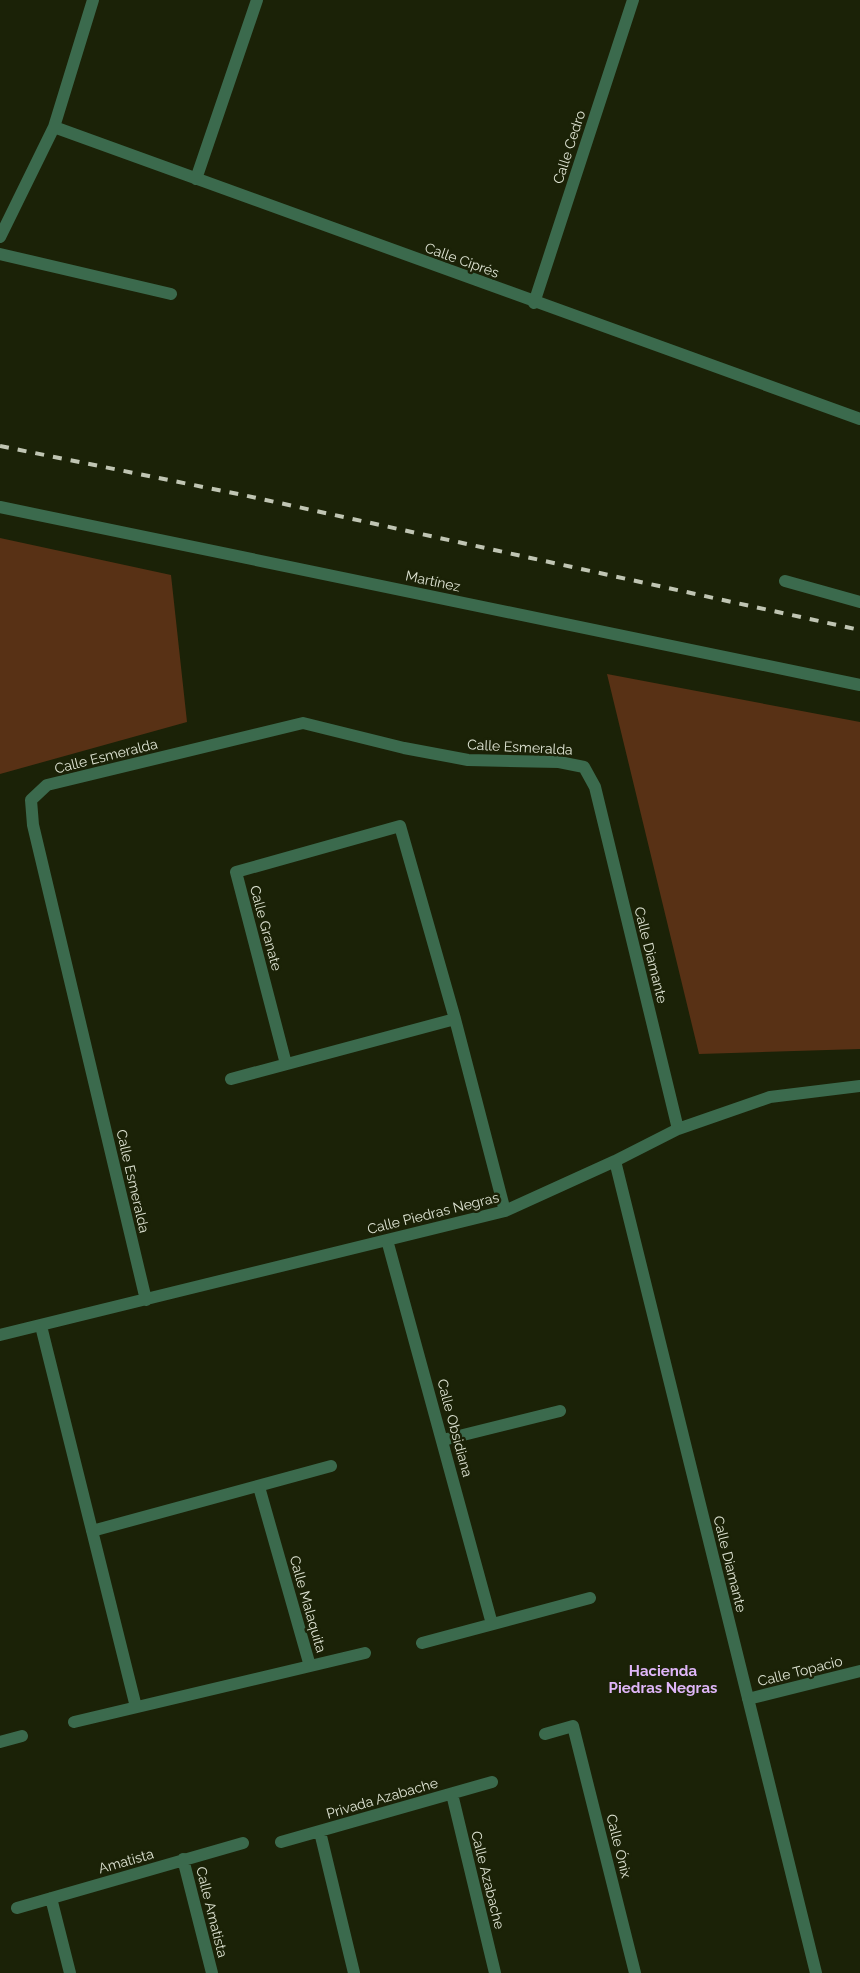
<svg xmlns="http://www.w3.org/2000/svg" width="860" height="1973" font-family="Raleway,sans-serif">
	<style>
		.green { fill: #583115 }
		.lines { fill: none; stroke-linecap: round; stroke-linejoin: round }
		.minor { stroke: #3b6a4d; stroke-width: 12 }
		.rail { stroke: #c0c5b3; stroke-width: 4; stroke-dasharray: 9 9; stroke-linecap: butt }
		.labels { text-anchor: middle; stroke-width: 5; stroke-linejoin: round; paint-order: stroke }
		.street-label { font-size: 14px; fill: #dfe4d4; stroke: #1b2207 }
		.neighbourhood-label { font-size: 15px; font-weight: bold; fill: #dfb6f8; stroke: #1b2207 }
	</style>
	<rect width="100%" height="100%" fill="#1b2207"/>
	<path class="green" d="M 0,538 L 171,575 L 187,722 L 0,774 Z
		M 607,674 L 860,722 L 860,1049 L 699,1054 Z"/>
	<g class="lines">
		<path class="minor" d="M 54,127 L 860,419
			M 196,179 L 257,0
			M 0,237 L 54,127 L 93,0
			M 0,254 L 171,294
			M 534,303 L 633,0
			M 0,507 L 860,685
			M 785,581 L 860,602
			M 286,1064 L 236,872 L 400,826 L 455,1019 L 505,1211
			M 231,1079 L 455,1019
			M 615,1161 L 816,1973
			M 387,1240 L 492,1624
			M 146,1300 L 33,825 L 31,800 L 47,785 L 303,723 L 404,748 L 468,760 L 559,762 L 584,767 L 595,787 L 678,1129
			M 41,1326 L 136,1707
			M 0,1335 L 505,1211 L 615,1161 L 678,1129 L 770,1097 L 860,1086
			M 443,1440 L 560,1411
			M 259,1487 L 310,1666
			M 92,1531 L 331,1466
			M 422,1643 L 590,1598
			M 748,1699 L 860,1671
			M 74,1722 L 365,1653
			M 545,1734 L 573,1726 L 635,1973
			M 0,1742 L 22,1736
			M 452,1794 L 495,1973
			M 320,1832 L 354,1973
			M 281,1842 L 492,1782
			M 183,1859 L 212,1973
			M 51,1898 L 70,1973
			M 17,1908 L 243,1843"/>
		<path class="rail" d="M 0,446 L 243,495 L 860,630"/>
	</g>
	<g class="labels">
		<g class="street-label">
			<text transform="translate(569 147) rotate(-72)" y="5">Calle Cedro</text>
			<text transform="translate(462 260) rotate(20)" y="5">Calle Ciprés</text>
			<text transform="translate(433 581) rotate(12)" y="5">Martínez</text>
			<text transform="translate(520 747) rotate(3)" y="5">Calle Esmeralda</text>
			<text transform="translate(106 756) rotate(-14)" y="5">Calle Esmeralda</text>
			<text transform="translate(266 928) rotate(75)" y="5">Calle Granate</text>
			<text transform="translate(651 955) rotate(76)" y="5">Calle Diamante</text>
			<text transform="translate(133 1181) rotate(77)" y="5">Calle Esmeralda</text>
			<text transform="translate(433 1213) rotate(-14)" y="5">Calle Piedras Negras</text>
			<text transform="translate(455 1428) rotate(75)" y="5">Calle Obsidiana</text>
			<text transform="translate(730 1564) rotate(76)" y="5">Calle Diamante</text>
			<text transform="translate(308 1604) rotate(74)" y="5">Calle Malaquita</text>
			<text transform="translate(800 1671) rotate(-14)" y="5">Calle Topacio</text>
			<text transform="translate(382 1798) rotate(-16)" y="5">Privada Azabache</text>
			<text transform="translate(619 1846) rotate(76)" y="5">Calle Ónix</text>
			<text transform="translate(126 1861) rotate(-16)" y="5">Amatista</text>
			<text transform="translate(488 1880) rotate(76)" y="5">Calle Azabache</text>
			<text transform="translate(212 1912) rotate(76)" y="5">Calle Amatista</text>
		</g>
		<g class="neighbourhood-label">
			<text x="663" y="1676">Hacienda<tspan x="663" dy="17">Piedras Negras</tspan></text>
		</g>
	</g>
</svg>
